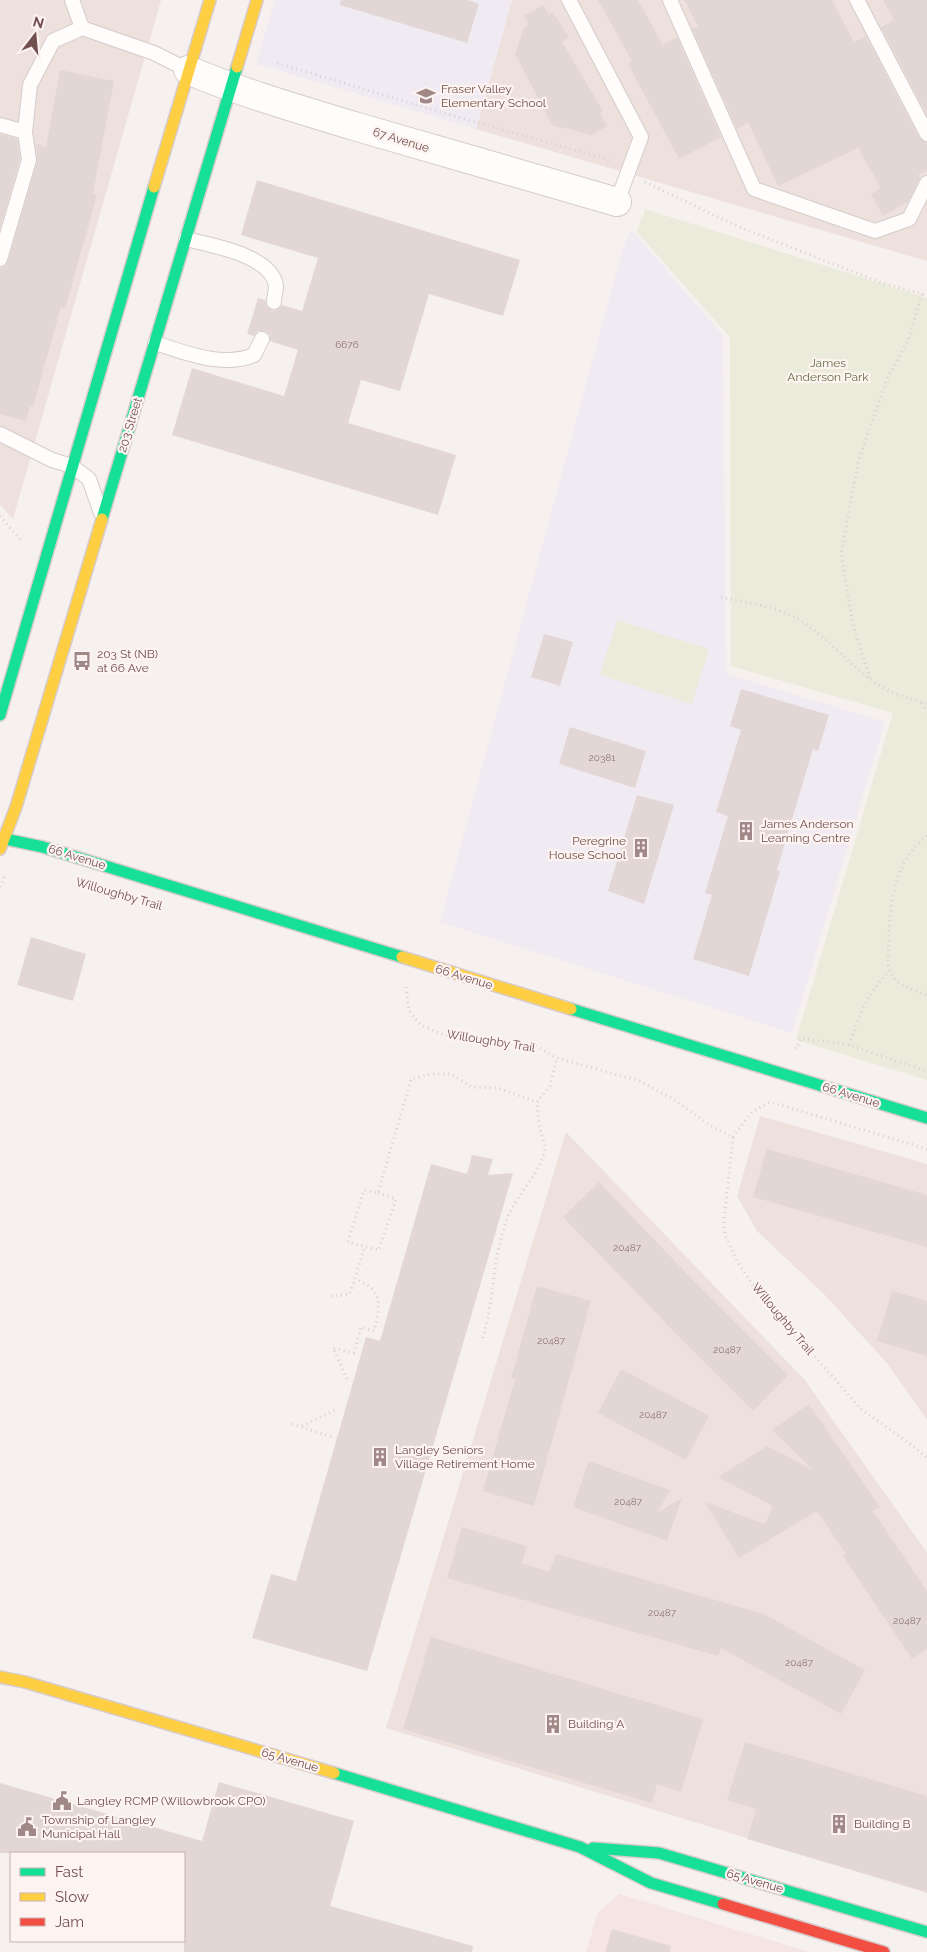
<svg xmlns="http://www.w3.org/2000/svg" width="927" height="1952" font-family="Raleway,sans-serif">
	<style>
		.residential { fill: #eee0dc }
		.commercial { fill: #f5e4e3 }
		.education { fill: #f0eaf3 }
		.green { fill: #eaebda }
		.building { fill: #e3d7d5 }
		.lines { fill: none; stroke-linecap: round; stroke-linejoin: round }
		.lane-casing { stroke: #d5ccca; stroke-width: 16 }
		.street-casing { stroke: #d5ccca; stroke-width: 30 }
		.fast-casing { stroke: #d7cccb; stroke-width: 14 }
		.slow-casing { stroke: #d7cccb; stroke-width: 14 }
		.jam-casing { stroke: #d7cccb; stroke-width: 14 }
		.path { stroke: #d9d0d0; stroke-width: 3; stroke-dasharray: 1 4; stroke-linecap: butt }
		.lane { stroke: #fefdfc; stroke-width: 14 }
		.street { stroke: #fefdfc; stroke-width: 28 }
		.fast { stroke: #16e098; stroke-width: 11 }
		.slow { stroke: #ffcf43; stroke-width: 11 }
		.jam { stroke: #f24e42; stroke-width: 11 }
		.labels { text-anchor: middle; stroke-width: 4.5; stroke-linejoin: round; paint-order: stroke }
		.number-label { font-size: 10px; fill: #907474 }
		.poi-label { font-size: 12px; fill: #725050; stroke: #fdf3f0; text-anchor: start }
		.street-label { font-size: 12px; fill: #725050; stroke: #fdf3f0 }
		.park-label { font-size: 12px; fill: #627146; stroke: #fdf3f0 }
	</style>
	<rect width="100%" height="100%" fill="#f6f0ee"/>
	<path class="residential" d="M 0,0 L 161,0 L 13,519 L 0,505 Z
		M 512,0 L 927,0 L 927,261 L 476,129 Z
		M 760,1116 L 927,1164 L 927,1420 L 887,1363 L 823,1293 L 757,1231 L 737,1196 Z
		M 566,1132 L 804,1379 L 927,1553 L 927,1893 L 386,1728 Z"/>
	<path class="commercial" d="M 620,1894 L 809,1952 L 586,1952 L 598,1912 Z"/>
	<path class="education" d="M 275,0 L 512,0 L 476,129 L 256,64 Z
		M 631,229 L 723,336 L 726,674 L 885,722 L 792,1033 L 440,922 L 623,248 Z"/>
	<path class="green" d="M 645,209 L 927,298 L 927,1080 L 796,1040 L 893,713 L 731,666 L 730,337 L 637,232 Z
		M 617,620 L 709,649 L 692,704 L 600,675 Z"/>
	<path class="building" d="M 341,0 L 468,0 L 479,4 L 467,43 L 340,5 Z
		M 598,0 L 638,0 L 663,45 L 677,37 L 721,137 L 679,159 L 628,64 L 632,61 Z
		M 684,0 L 832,0 L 854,42 L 866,36 L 919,138 L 927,143 L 927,170 L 918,175 L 920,178 L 908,202 L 883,216 L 871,194 L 881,188 L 858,148 L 778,186 L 748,122 L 737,129 L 692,29 L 698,26 Z
		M 883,0 L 927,0 L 927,115 L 881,27 L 894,20 Z
		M 543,5 L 549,15 L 553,12 L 569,37 L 562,42 L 603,111 L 600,114 L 607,126 L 592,135 L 552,125 L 515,54 L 524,28 L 529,25 L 524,16 Z
		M 60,70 L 114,81 L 93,193 L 97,195 L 65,309 L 61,307 L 33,407 L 30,406 L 26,421 L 0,414 L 0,268 L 6,266 L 8,261 L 37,162 L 36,144 L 46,147 Z
		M 0,134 L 17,139 L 20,159 L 0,228 Z
		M 257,180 L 520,260 L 503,316 L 429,294 L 400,391 L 361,380 L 348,423 L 456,455 L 438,515 L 172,435 L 192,368 L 284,396 L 298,350 L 270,341 L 270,335 L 265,331 L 258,331 L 254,336 L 247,334 L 258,298 L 265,300 L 267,306 L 273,311 L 278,309 L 282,305 L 302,311 L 318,258 L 241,235 Z
		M 544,634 L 573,642 L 560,686 L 531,677 Z
		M 741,689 L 829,715 L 818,751 L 813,749 L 777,870 L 780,871 L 749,976 L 693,959 L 712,895 L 705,893 L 728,816 L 716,812 L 741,730 L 730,726 Z
		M 570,727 L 646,751 L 635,788 L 559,764 Z
		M 637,795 L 674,805 L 644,904 L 608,891 Z
		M 31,937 L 86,954 L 73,1001 L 17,985 Z
		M 767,1149 L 927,1195 L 927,1247 L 753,1197 Z
		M 472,1155 L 493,1159 L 488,1175 L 513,1173 L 367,1671 L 252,1638 L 271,1574 L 296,1581 L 366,1337 L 380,1341 L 431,1164 L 467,1174 Z
		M 599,1182 L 690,1277 L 788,1375 L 753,1411 L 664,1322 L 666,1323 L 563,1217 Z
		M 537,1286 L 591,1301 L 534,1506 L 483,1491 L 515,1379 L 511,1378 Z
		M 892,1291 L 927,1301 L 927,1356 L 877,1341 Z
		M 621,1369 L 709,1416 L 686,1460 L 598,1413 Z
		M 809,1404 L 880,1507 L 873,1511 L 927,1591 L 927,1649 L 912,1659 L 843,1556 L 846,1554 L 817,1511 L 739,1558 L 705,1502 L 765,1524 L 773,1506 L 718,1477 L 767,1446 L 813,1470 L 772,1430 Z
		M 589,1461 L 670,1490 L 657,1513 L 682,1498 L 667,1541 L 573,1507 Z
		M 462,1527 L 527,1546 L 522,1563 L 549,1572 L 556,1554 L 764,1614 L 865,1670 L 841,1714 L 721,1648 L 718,1656 L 447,1578 Z
		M 431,1637 L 703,1719 L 681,1792 L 657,1784 L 652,1803 L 403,1729 Z
		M 745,1742 L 927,1796 L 927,1892 L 747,1839 L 756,1809 L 727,1800 Z
		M 219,1782 L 354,1821 L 330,1906 L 473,1946 L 472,1952 L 184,1952 L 184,1853 L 0,1853 L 0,1783 L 202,1841 Z
		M 612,1929 L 671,1946 L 670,1952 L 605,1952 Z"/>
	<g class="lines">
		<g class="lane-casing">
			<path id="lane" d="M 72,0 L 82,28 L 154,53 L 188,70
				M 569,0 L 641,137 L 617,202
				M 670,0 L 754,189 L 875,231 L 909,219 L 927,183
				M 857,0 L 927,134
				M 0,125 L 25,132
				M 186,239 C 210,245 272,255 276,286 C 276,291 274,297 274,302
				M 0,259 L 29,160 L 25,132 L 30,85 L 53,41 L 82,28
				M 155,343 C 186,353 222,368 254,355 L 262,339
				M 0,434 L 52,460 L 72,466 L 89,479 L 101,513"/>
		</g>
		<g class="street-casing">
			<path id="street" d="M 188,70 C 242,93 298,109 354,126 C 441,152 530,176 617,202"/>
		</g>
		<g class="fast-casing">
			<path id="fast" d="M 102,519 L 237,67
				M 0,715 L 154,187
				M 0,838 L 43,847 L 402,957
				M 571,1009 L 927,1118
				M 334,1773 L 580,1847 L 651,1883 L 723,1904
				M 593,1848 L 659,1853 L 927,1932"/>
		</g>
		<g class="slow-casing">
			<path id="slow" d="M 237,67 L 257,0
				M 154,187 L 210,0
				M 0,849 L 16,807 L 102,519
				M 402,957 L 571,1009
				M 0,1677 L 25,1682 L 334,1773"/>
		</g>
		<g class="jam-casing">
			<path id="jam" d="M 723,1904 L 884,1952"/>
		</g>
		<path class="path" d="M 277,63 L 440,112 L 606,159 L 611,163
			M 645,182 L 739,227 L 882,283 L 927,295
			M 0,516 L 22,542
			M 721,597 C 746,603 776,606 798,619 C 830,638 852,670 884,688 C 898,696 913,699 927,704
			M 870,678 L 853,625 L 841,553 L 859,459 L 887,379 L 908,340 L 922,294
			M 922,703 L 927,712
			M 927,836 C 920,842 913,848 908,856 C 889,884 889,930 888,963 C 891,985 909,988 927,995
			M 0,887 L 5,876
			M 406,987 L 409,1011 L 421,1025 L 444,1035 L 477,1040 L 536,1046 L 557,1058 L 640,1081 L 673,1099 L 711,1126 L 733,1137 L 724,1221 L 725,1235 L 737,1261 L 756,1290 L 862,1410 L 912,1445 L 927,1458
			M 849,1045 C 859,1015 867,995 889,971
			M 795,1048 L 797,1048 L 801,1038 L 849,1045 L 927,1071
			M 733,1137 L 752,1112 L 770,1102 L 927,1149
			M 378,1193 L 396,1199 L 379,1250 L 348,1242 L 364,1190 L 378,1193 L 411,1079 L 432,1074 L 451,1074 L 472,1087 L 498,1088 L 537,1102 L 550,1086 L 557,1058
			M 331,1296 L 350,1294 L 365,1246
			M 483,1338 C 495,1297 492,1254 509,1214 C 518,1194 544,1168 545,1147 C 545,1141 541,1135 540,1129 C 538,1120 538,1111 537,1102
			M 347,1379 L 333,1348 L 354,1353 L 361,1327 L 374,1331 C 381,1304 383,1290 355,1279
			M 292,1424 L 332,1437
			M 302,1426 L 335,1410"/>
		<use href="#lane" class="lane"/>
		<use href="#street" class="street"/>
		<use href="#fast" class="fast"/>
		<use href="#slow" class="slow"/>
		<use href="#jam" class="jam"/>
	</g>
	<defs>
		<g id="school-bare" transform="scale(1.5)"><path d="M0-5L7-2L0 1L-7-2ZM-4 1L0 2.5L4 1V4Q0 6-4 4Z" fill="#a08887" stroke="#fdf3f0" stroke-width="2.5" paint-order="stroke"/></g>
		<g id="bus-bare" transform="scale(1.5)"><path d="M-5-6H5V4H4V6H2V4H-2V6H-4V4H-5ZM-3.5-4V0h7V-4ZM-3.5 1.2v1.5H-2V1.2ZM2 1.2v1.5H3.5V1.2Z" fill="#a08887" stroke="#fdf3f0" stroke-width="2.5" paint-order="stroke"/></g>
		<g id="building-bare" transform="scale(1.5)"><path d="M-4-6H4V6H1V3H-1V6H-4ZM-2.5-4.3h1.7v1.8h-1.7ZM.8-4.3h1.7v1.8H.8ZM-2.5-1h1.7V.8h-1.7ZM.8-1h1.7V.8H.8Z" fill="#a08887" stroke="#fdf3f0" stroke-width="2.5" paint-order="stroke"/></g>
		<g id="civic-bare" transform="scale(1.5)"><path d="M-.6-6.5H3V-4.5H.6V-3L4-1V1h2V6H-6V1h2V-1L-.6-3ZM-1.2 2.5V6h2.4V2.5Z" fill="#a08887" stroke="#fdf3f0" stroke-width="2.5" paint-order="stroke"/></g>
	</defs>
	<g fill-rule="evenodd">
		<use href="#school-bare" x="426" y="96"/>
		<use href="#bus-bare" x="82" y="661"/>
		<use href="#building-bare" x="746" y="831"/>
		<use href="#building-bare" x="641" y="848"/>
		<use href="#building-bare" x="380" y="1457"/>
		<use href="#building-bare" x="553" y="1724"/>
		<use href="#civic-bare" x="62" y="1801"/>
		<use href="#building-bare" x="839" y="1824"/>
		<use href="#civic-bare" x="27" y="1827"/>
	</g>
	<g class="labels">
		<g class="number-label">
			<text x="347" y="348">6676</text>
			<text x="602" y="761">20381</text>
			<text x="627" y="1251">20487</text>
			<text x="551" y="1344">20487</text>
			<text x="727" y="1353">20487</text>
			<text x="653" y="1418">20487</text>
			<text x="628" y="1505">20487</text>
			<text x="662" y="1616">20487</text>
			<text x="907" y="1624">20487</text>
			<text x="799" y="1666">20487</text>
		</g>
		<g class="poi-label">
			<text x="441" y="93">Fraser Valley<tspan x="441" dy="14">Elementary School</tspan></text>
			<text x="97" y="658">203 St (NB)<tspan x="97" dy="14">at 66 Ave</tspan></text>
			<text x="761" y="828">James Anderson<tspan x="761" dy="14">Learning Centre</tspan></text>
			<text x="626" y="845" text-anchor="end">Peregrine<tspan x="626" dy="14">House School</tspan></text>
			<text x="395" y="1454">Langley Seniors<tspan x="395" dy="14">Village Retirement Home</tspan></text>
			<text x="568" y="1728">Building A</text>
			<text x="77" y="1805">Langley RCMP (Willowbrook CPO)</text>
			<text x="42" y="1824">Township of Langley<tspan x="42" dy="14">Municipal Hall</tspan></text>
			<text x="854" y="1828">Building B</text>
		</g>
		<g class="street-label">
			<text transform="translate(401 140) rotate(17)" y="4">67 Avenue</text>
			<text transform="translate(130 425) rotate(-73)" y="4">203 Street</text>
			<text transform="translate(77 857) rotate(17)" y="4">66 Avenue</text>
			<text transform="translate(119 894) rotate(16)" y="4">Willoughby Trail</text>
			<text transform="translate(464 977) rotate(17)" y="4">66 Avenue</text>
			<text transform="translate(491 1041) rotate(9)" y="4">Willoughby Trail</text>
			<text transform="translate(851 1095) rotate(17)" y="4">66 Avenue</text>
			<text transform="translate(783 1319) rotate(50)" y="4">Willoughby Trail</text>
			<text transform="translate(290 1760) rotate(16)" y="4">65 Avenue</text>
			<text transform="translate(755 1881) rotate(16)" y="4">65 Avenue</text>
		</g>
		<g class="park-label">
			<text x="828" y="367">James<tspan x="828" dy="14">Anderson Park</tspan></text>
		</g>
	</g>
	<rect x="10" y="1852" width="175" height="90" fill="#fdf3f0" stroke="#c5b2b0"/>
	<rect x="20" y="1868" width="25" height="8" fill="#16e098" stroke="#c5b2b0"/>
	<text x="55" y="1877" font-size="15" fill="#725050">Fast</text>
	<rect x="20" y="1893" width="25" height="8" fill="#ffcf43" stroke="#c5b2b0"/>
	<text x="55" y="1902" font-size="15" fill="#725050">Slow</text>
	<rect x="20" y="1918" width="25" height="8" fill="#f24e42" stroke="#c5b2b0"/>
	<text x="55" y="1927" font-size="15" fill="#725050">Jam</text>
	<g transform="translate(35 35) rotate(16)" stroke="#fdf3f0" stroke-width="4" paint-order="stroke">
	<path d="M0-4L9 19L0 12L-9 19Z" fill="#725050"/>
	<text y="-8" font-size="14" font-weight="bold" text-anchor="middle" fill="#725050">N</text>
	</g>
</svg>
